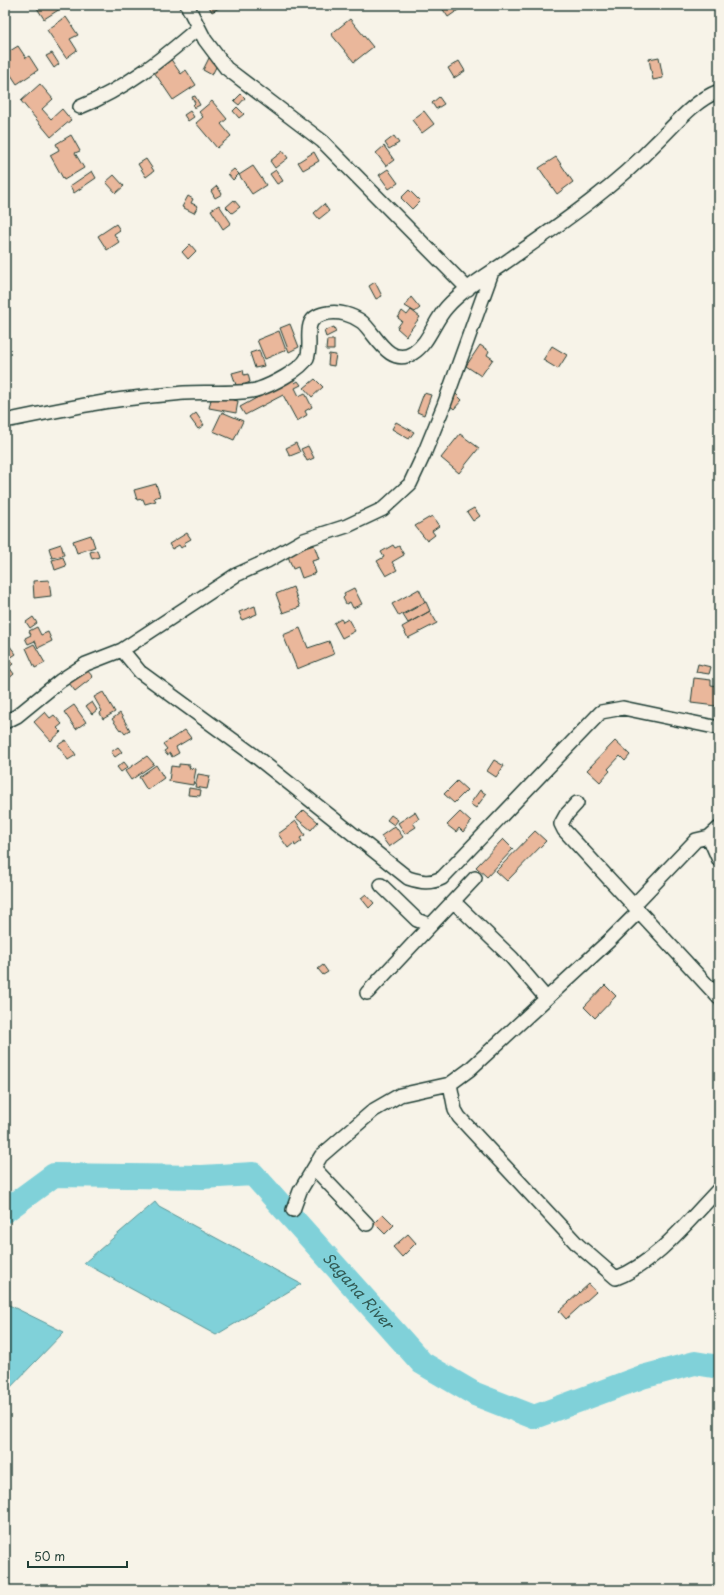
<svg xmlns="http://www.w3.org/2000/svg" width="724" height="1595" font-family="'Playpen Sans',sans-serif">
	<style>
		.water { fill: #80d1d9; stroke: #599697 }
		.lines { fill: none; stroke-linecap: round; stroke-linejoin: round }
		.river { stroke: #80d1d9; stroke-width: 24 }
		.building { fill: #eab79b; stroke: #1f3d34 }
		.street-casing { stroke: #1f3d34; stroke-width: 16 }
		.street { stroke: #f7f3e8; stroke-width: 13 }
		.labels { text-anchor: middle; stroke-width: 3; stroke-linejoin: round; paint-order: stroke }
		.water-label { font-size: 15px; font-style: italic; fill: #325b55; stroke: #f7f3e8 }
	</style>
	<rect width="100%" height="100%" fill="#f7f3e8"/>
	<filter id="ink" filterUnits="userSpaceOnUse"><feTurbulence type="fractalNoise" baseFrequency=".025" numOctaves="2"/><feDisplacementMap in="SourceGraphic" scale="8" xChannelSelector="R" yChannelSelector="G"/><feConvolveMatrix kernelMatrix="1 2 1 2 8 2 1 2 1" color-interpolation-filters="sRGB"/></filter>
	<g filter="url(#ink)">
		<path class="water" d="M 155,1202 L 159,1207 L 301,1284 L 216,1335 L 84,1263 Z
			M 5,1303 L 64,1332 L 5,1393 Z"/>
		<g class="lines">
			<path class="river" id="s1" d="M 5,1211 L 54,1175 L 202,1177 L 253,1174 L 422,1363 L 475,1394 L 534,1417 L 642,1377 L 695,1363 L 719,1367"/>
		</g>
		<path class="building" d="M 35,5 L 58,5 L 60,9 L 44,19 Z
			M 208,5 L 224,5 L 212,12 Z
			M 440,5 L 463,5 L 464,6 L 448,17 Z
			M 66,17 L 78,35 L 70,39 L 77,50 L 66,58 L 47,30 Z
			M 350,19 L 373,47 L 354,62 L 331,34 Z
			M 18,46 L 26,58 L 29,56 L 38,70 L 17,84 L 5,66 L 5,54 Z
			M 52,53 L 59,64 L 54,68 L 46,56 Z
			M 659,57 L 663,78 L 653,80 L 649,59 Z
			M 170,58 L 181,74 L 186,70 L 196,85 L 173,100 L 152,69 Z
			M 209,58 L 218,63 L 212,75 L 203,70 Z
			M 459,61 L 465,71 L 454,78 L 448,68 Z
			M 40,84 L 53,99 L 42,109 L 51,119 L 62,109 L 71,120 L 51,137 L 21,101 Z
			M 241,94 L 245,98 L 239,105 L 234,101 Z
			M 195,96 L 200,105 L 194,108 L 193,105 L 195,103 L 192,97 Z
			M 439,97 L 444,104 L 436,109 L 432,103 Z
			M 212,101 L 227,119 L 221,124 L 231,136 L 217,148 L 196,123 L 203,117 L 199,112 Z
			M 237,107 L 244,114 L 239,118 L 233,111 Z
			M 190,111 L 194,117 L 188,121 L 184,115 Z
			M 424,111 L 434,124 L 422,133 L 412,120 Z
			M 71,135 L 80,151 L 75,153 L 84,168 L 64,180 L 50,155 L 59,150 L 56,144 Z
			M 394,136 L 399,143 L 389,149 L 385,143 Z
			M 384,146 L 394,160 L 386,166 L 376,153 Z
			M 283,151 L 288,158 L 275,168 L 270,161 Z
			M 314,152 L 319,161 L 303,170 L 298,162 Z
			M 556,157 L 573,182 L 557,194 L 539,168 Z
			M 146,159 L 154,171 L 146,177 L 138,164 Z
			M 253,166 L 266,185 L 252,194 L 239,175 Z
			M 234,169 L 239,174 L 233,180 L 228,174 Z
			M 388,169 L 398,183 L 389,189 L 379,175 Z
			M 276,170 L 283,181 L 277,184 L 270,174 Z
			M 92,171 L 96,178 L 74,193 L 70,186 Z
			M 114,175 L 124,186 L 116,193 L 106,182 Z
			M 217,186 L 222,194 L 215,198 L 211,191 Z
			M 409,190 L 420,201 L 412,209 L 401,198 Z
			M 188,196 L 193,199 L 191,203 L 198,206 L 194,213 L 182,207 Z
			M 234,200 L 240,207 L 232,213 L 226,207 Z
			M 324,204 L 329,211 L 319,219 L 314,213 Z
			M 219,205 L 231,223 L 223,229 L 211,210 Z
			M 116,224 L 120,230 L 114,234 L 119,242 L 107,250 L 98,236 Z
			M 190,244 L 196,251 L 188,259 L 182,252 Z
			M 375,282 L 382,296 L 376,299 L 369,286 Z
			M 411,297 L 420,308 L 415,312 L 405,306 Z
			M 411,310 L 420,317 L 406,336 L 397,328 L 402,321 L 398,318 L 402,311 L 407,315 Z
			M 290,324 L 299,347 L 289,352 L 280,328 Z
			M 334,327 L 336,332 L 326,337 L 324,331 Z
			M 279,331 L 286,350 L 265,359 L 257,340 Z
			M 327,340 L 334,340 L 334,350 L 326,350 Z
			M 480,345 L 489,351 L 487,355 L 493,359 L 481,376 L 466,366 Z
			M 552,346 L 567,355 L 558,369 L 543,360 Z
			M 259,350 L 264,366 L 255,368 L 250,353 Z
			M 329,354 L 336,355 L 334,366 L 328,365 Z
			M 243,370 L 244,375 L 248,374 L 250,382 L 237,388 L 232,373 Z
			M 293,378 L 295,383 L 298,381 L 301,385 L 295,388 L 299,396 L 305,393 L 312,407 L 305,411 L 307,415 L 297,421 L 283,395 L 245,415 L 240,407 Z
			M 315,379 L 323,387 L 312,397 L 304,388 Z
			M 424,393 L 431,395 L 424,415 L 417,412 Z
			M 456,394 L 462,400 L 454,409 L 447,403 Z
			M 212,395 L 238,401 L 236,413 L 209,408 Z
			M 222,412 L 243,421 L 234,440 L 213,431 Z
			M 196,413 L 204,425 L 198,429 L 190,418 Z
			M 396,422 L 414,432 L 409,439 L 392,429 Z
			M 460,434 L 479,448 L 459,473 L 441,458 Z
			M 296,443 L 300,452 L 290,456 L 286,448 Z
			M 308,446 L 314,458 L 307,461 L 301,449 Z
			M 156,484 L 160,496 L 154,498 L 156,501 L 145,504 L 143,499 L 137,500 L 134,490 Z
			M 474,508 L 480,516 L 473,521 L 467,512 Z
			M 432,516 L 439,526 L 432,531 L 435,535 L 427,541 L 415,526 Z
			M 187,533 L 191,539 L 184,543 L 185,545 L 181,548 L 179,545 L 172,549 L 169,544 Z
			M 91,535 L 95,547 L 77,553 L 73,541 Z
			M 61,544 L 64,555 L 52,558 L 49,548 Z
			M 314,545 L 319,559 L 312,561 L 316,573 L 302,578 L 298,567 L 293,569 L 287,554 Z
			M 393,545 L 395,548 L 399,546 L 404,555 L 392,562 L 397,570 L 386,576 L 377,561 L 384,557 L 381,552 Z
			M 97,550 L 99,557 L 92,559 L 90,552 Z
			M 63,557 L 66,566 L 55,570 L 52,560 Z
			M 49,580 L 51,596 L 34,598 L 33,581 Z
			M 293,587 L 300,607 L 283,613 L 276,594 Z
			M 354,588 L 362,604 L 353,608 L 350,602 L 346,604 L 343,598 L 345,596 L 344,593 Z
			M 419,589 L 425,602 L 399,616 L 392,604 Z
			M 426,602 L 430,611 L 408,623 L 403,615 Z
			M 255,606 L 257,614 L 242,620 L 239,612 Z
			M 430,611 L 437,623 L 408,638 L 402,627 Z
			M 33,617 L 37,623 L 30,628 L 26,622 Z
			M 341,619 L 343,622 L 348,619 L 355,631 L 342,638 L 334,623 Z
			M 37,627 L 41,635 L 48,632 L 52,641 L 38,648 L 35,641 L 28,644 L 25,638 L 31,635 L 29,631 Z
			M 300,628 L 308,648 L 329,641 L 334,654 L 297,669 L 283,635 Z
			M 34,644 L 45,663 L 35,668 L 26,648 Z
			M 9,645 L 16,654 L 10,658 L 5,651 L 5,648 Z
			M 8,657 L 13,664 L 9,667 L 14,674 L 6,681 L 5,660 Z
			M 698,664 L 711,667 L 709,674 L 696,672 Z
			M 86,669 L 93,677 L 75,691 L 69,683 Z
			M 694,678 L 711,680 L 711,685 L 718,686 L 716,706 L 691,703 Z
			M 103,692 L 115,712 L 103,719 L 100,713 L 102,711 L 94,697 Z
			M 92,702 L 97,710 L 92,714 L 86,706 Z
			M 74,705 L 86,722 L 76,729 L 64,712 Z
			M 45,712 L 50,718 L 54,715 L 62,724 L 57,728 L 61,732 L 51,741 L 34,722 Z
			M 120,713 L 130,730 L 125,734 L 121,729 L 120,730 L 112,719 Z
			M 185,730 L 191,738 L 176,747 L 179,753 L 172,757 L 170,753 L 167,755 L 164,751 L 167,749 L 163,744 Z
			M 66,740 L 76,755 L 68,760 L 58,745 Z
			M 615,741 L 630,755 L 625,761 L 620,756 L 608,769 L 610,771 L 600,782 L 587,770 Z
			M 118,747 L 122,752 L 115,757 L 111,752 Z
			M 147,756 L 154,764 L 131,780 L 125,771 Z
			M 494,760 L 504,766 L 496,777 L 487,771 Z
			M 124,762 L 128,767 L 121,772 L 117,767 Z
			M 179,764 L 190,765 L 189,768 L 196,769 L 193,785 L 169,781 L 171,766 L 179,767 Z
			M 156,765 L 164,778 L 147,790 L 139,777 Z
			M 198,774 L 210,776 L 207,789 L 195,787 Z
			M 457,781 L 467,790 L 454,803 L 444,794 Z
			M 189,788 L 201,790 L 200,796 L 188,795 Z
			M 480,790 L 486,794 L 476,808 L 470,804 Z
			M 304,810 L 318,822 L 311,830 L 296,818 Z
			M 415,812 L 419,819 L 413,823 L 416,827 L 405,834 L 398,823 Z
			M 460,812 L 471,822 L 463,832 L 459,828 L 456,832 L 447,825 Z
			M 391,815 L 398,820 L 394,825 L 387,820 Z
			M 296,821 L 305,835 L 300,838 L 302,841 L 295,846 L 294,843 L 288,848 L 278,834 Z
			M 395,826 L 403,837 L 389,847 L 381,836 Z
			M 535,831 L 546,841 L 507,881 L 496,871 Z
			M 503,839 L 513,849 L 487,877 L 476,867 Z
			M 366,894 L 374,903 L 369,908 L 361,898 Z
			M 323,965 L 328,972 L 323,975 L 318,969 Z
			M 605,985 L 616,996 L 595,1018 L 584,1007 Z
			M 383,1214 L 394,1225 L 385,1234 L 374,1223 Z
			M 408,1234 L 416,1243 L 402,1257 L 393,1247 Z
			M 589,1284 L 596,1292 L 566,1319 L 559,1311 Z"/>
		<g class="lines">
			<g class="street-casing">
				<path id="street" d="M 187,5 L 205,40 L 226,68 L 322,141 L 468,289
					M 80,107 C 125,89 162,59 198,28
					M 5,421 C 34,415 63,409 92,404 C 122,398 153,396 184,393 C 203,391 244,395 259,389 C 271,385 301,370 307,358 C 314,341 298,317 328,313 C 339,311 353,315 362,322 C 375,333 389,368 413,353 C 429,343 434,321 447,307 C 465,287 491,273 513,257 C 563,222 613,188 655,144 C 675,125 693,101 719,91
					M 122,650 L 140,672 L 255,756 L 408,878 C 421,882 430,884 442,878 L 601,712 L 623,708 L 719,728
					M 5,722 L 17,716 L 60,681 L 86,664 L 122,650 L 236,575 L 267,561 L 304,540 L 347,526 L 383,509 L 410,484 L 424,454 L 444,405 L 492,272
					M 577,803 L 566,815 L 561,824 L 564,830 L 719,998
					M 709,837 L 719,860
					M 381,885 L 417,920 L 430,925
					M 454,902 L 512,958 L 546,998
					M 634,905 L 696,840 L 709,837 L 719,828
					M 367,993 L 475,878
					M 450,1084 L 455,1110 L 459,1117 L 578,1245 L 616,1278 C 656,1263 690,1219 719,1189
					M 314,1168 L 367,1224
					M 293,1210 L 300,1191 L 321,1156 L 374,1110 L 400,1095 L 450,1084 L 469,1070 L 611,939 L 639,911"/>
			</g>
			<use href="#street" class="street"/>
		</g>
	</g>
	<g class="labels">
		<g class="water-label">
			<text dy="5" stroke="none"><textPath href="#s1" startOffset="417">Sagana River</textPath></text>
		</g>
	</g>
	<rect width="724" height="1595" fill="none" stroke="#f7f3e8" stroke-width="20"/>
	<rect x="10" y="10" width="704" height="1575" fill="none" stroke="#1f3d34" stroke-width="1.5" filter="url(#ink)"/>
	<path d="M28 1561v6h99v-6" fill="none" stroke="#1f3d34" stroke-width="2"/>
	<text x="34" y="1561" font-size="12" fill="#1f3d34" stroke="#f7f3e8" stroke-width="3" paint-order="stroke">50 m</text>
</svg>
